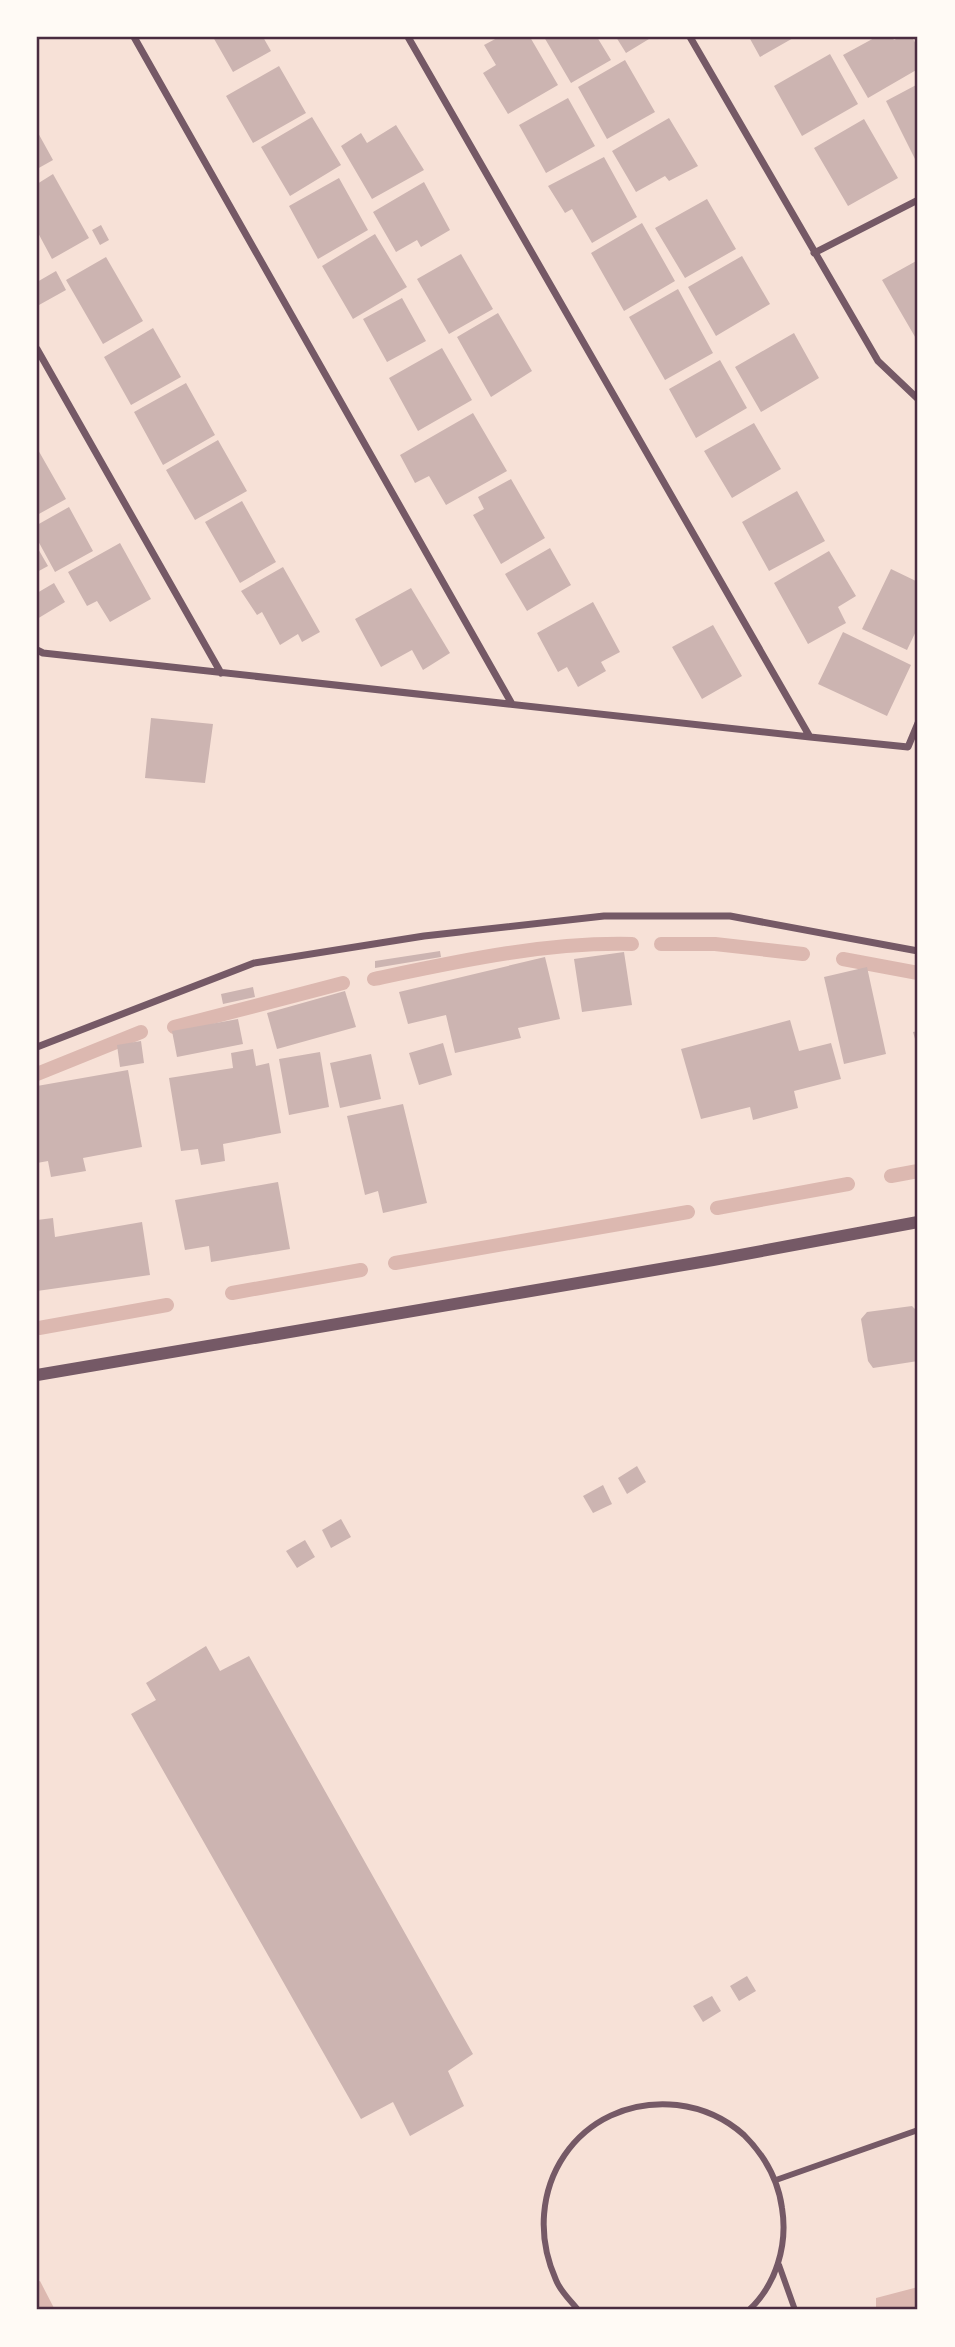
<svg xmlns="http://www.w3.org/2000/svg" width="955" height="2347" font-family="Raleway,sans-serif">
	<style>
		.water { fill: #dcb8b0 }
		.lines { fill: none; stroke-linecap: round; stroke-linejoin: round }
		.stream { stroke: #dcb8b0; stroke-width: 14 }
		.building { fill: #ccb4b1 }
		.pedestrian { stroke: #755966; stroke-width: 6 }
		.minor { stroke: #755966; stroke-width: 7 }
		.tertiary { stroke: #755966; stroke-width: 12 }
		.neatline { fill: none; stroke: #4a2c40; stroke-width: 2.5 }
	</style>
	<rect width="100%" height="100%" fill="#f7e1d7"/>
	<path class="water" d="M 40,2281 L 55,2310 L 37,2310 L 37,2282 Z
		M 918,2287 L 918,2310 L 876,2310 L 876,2298 Z"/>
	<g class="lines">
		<path class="stream" d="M 661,944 L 715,944 L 803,954
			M 843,959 L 918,973
			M 374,979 C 459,961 545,942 632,944
			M 174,1027 L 343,983
			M 37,1074 L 141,1032
			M 891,1176 L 918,1171
			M 717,1208 L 848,1184
			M 395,1263 L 688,1212
			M 232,1293 L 361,1270
			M 39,1328 L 167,1305"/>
	</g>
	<path class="building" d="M 213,37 L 263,37 L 271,51 L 233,72 Z
		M 499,37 L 530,37 L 558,85 L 508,114 L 483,73 L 496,65 L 484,45 Z
		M 544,37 L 597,37 L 611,60 L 571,83 Z
		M 616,37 L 648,37 L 649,39 L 626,53 Z
		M 749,37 L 795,37 L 760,57 Z
		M 876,37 L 892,37 L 894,40 L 900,37 L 912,37 L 918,48 L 918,69 L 868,98 L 843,55 Z
		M 830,54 L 858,104 L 802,136 L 774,86 Z
		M 625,60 L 655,112 L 607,139 L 578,87 Z
		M 279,66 L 306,113 L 253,143 L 226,96 Z
		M 918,84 L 918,157 L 915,159 L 886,101 Z
		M 568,98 L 595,146 L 546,173 L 519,125 Z
		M 312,117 L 341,165 L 290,196 L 261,147 Z
		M 669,118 L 698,166 L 669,181 L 665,176 L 636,192 L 612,151 Z
		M 864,119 L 898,178 L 848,206 L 814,148 Z
		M 396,125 L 424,170 L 372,199 L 341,146 L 361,133 L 367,143 Z
		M 37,131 L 53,160 L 37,169 Z
		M 604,157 L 637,217 L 592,243 L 572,209 L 565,213 L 548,186 Z
		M 53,174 L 89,238 L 52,259 L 37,231 L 37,184 Z
		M 339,178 L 368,230 L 318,259 L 289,206 Z
		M 424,182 L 450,230 L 421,247 L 417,240 L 396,252 L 373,212 Z
		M 707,199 L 736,249 L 685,278 L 655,228 Z
		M 642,223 L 675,281 L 624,311 L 591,253 Z
		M 101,225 L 109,240 L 100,245 L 92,230 Z
		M 375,234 L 407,287 L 353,319 L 322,266 Z
		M 461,254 L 493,309 L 449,334 L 417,279 Z
		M 742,256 L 770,304 L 716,336 L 688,287 Z
		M 106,257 L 143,321 L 103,344 L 66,280 Z
		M 918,260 L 918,342 L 882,280 Z
		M 56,271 L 66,290 L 39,305 L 37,300 L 37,282 Z
		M 678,289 L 713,353 L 665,380 L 629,317 Z
		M 402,298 L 426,341 L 387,362 L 363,319 Z
		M 498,313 L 532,371 L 491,397 L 457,337 Z
		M 153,328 L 181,377 L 131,405 L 104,357 Z
		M 794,333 L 819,378 L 761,412 L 735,367 Z
		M 442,348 L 472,400 L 418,431 L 389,378 Z
		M 720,360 L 747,408 L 696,438 L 669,389 Z
		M 186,383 L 215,435 L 163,465 L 134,412 Z
		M 473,413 L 507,471 L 446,505 L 429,476 L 415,483 L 400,455 Z
		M 754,423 L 781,469 L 732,498 L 704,451 Z
		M 218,440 L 247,491 L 195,520 L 166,470 Z
		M 37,448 L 66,499 L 37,515 Z
		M 511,479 L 545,538 L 501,564 L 473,515 L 484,509 L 478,497 Z
		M 797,491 L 825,541 L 769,571 L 742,522 Z
		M 242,501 L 276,562 L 240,583 L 205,522 Z
		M 69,507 L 93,551 L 55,572 L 37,539 L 37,525 Z
		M 120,543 L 151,599 L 110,622 L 97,601 L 87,606 L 68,572 Z
		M 37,547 L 48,566 L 37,572 Z
		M 550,548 L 571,585 L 527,611 L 505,574 Z
		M 829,551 L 856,596 L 838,607 L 846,623 L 808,644 L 774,583 Z
		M 283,567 L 320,632 L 302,642 L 298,634 L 280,645 L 262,612 L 257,615 L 241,591 Z
		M 891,569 L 918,582 L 918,627 L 907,650 L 862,629 Z
		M 54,583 L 65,602 L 37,619 L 37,593 Z
		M 411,588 L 450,653 L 423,670 L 412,650 L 381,667 L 355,619 Z
		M 593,602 L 620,652 L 601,662 L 606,671 L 578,687 L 567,667 L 558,672 L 537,633 Z
		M 713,625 L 742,676 L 702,699 L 672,647 Z
		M 843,632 L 911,665 L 887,716 L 818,684 Z
		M 151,718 L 213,724 L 205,783 L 145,778 Z
		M 440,951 L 441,957 L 375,968 L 375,961 Z
		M 624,952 L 632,1005 L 582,1012 L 574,959 Z
		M 545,957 L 560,1019 L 518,1028 L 521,1038 L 455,1053 L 446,1015 L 408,1024 L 399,992 Z
		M 867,967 L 886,1054 L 844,1064 L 824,977 Z
		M 253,987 L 255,997 L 223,1004 L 221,994 Z
		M 345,991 L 356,1027 L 277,1049 L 267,1013 Z
		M 238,1019 L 243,1044 L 177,1057 L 172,1031 Z
		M 790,1020 L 799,1051 L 831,1043 L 841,1079 L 794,1091 L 798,1108 L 753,1120 L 750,1107 L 701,1119 L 681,1049 Z
		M 918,1031 L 918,1049 L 913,1032 Z
		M 141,1041 L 144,1063 L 120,1067 L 117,1045 Z
		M 443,1043 L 452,1075 L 419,1085 L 409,1053 Z
		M 253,1049 L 256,1066 L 269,1063 L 281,1133 L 223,1144 L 225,1161 L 201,1165 L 198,1149 L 181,1151 L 169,1078 L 233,1068 L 231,1053 Z
		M 320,1052 L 329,1107 L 289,1115 L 279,1059 Z
		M 371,1054 L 381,1099 L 340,1108 L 330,1063 Z
		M 128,1070 L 142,1147 L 83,1158 L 86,1171 L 51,1177 L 48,1161 L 37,1163 L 37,1086 Z
		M 403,1104 L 427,1203 L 383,1213 L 378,1191 L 365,1195 L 347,1116 Z
		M 278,1182 L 290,1249 L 211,1262 L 209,1246 L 185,1250 L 175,1200 Z
		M 53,1218 L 55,1237 L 142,1222 L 150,1275 L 37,1291 L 37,1220 Z
		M 912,1306 L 918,1312 L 918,1361 L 873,1368 L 868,1361 L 861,1319 L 867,1312 Z
		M 637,1466 L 646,1482 L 627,1494 L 618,1478 Z
		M 603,1485 L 612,1504 L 593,1513 L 583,1496 Z
		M 341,1519 L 351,1537 L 331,1548 L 322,1530 Z
		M 305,1540 L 315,1557 L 297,1568 L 286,1551 Z
		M 206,1646 L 220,1671 L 249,1656 L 473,2054 L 448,2071 L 464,2106 L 410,2136 L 393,2102 L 361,2119 L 131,1714 L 156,1700 L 146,1683 Z
		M 747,1976 L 756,1991 L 739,2001 L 730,1986 Z
		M 712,1996 L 721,2011 L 703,2022 L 693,2006 Z"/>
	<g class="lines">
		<path class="pedestrian" d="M 776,2180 L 918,2130
			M 779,2265 L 795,2310
			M 578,2310 C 571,2301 560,2291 556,2280 C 516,2191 578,2095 677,2105 C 702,2108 725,2118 744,2135 C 765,2156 778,2179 782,2208 C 788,2245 776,2285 749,2310"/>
		<path class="minor" d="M 134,37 L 512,704
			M 408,37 L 810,737 L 908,747 L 918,723
			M 690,37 L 878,361 L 918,399
			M 814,253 L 918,200
			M 37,349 L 221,673
			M 37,650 L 43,653 L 810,737
			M 37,1047 L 254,963 L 424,936 L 604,916 L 730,916 L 918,951"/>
		<path class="tertiary" d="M 37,1375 L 713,1260 L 918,1222"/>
	</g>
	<rect width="955" height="2347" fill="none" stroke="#fffaf5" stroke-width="77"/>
	<rect x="38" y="38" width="878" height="2270" class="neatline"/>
</svg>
